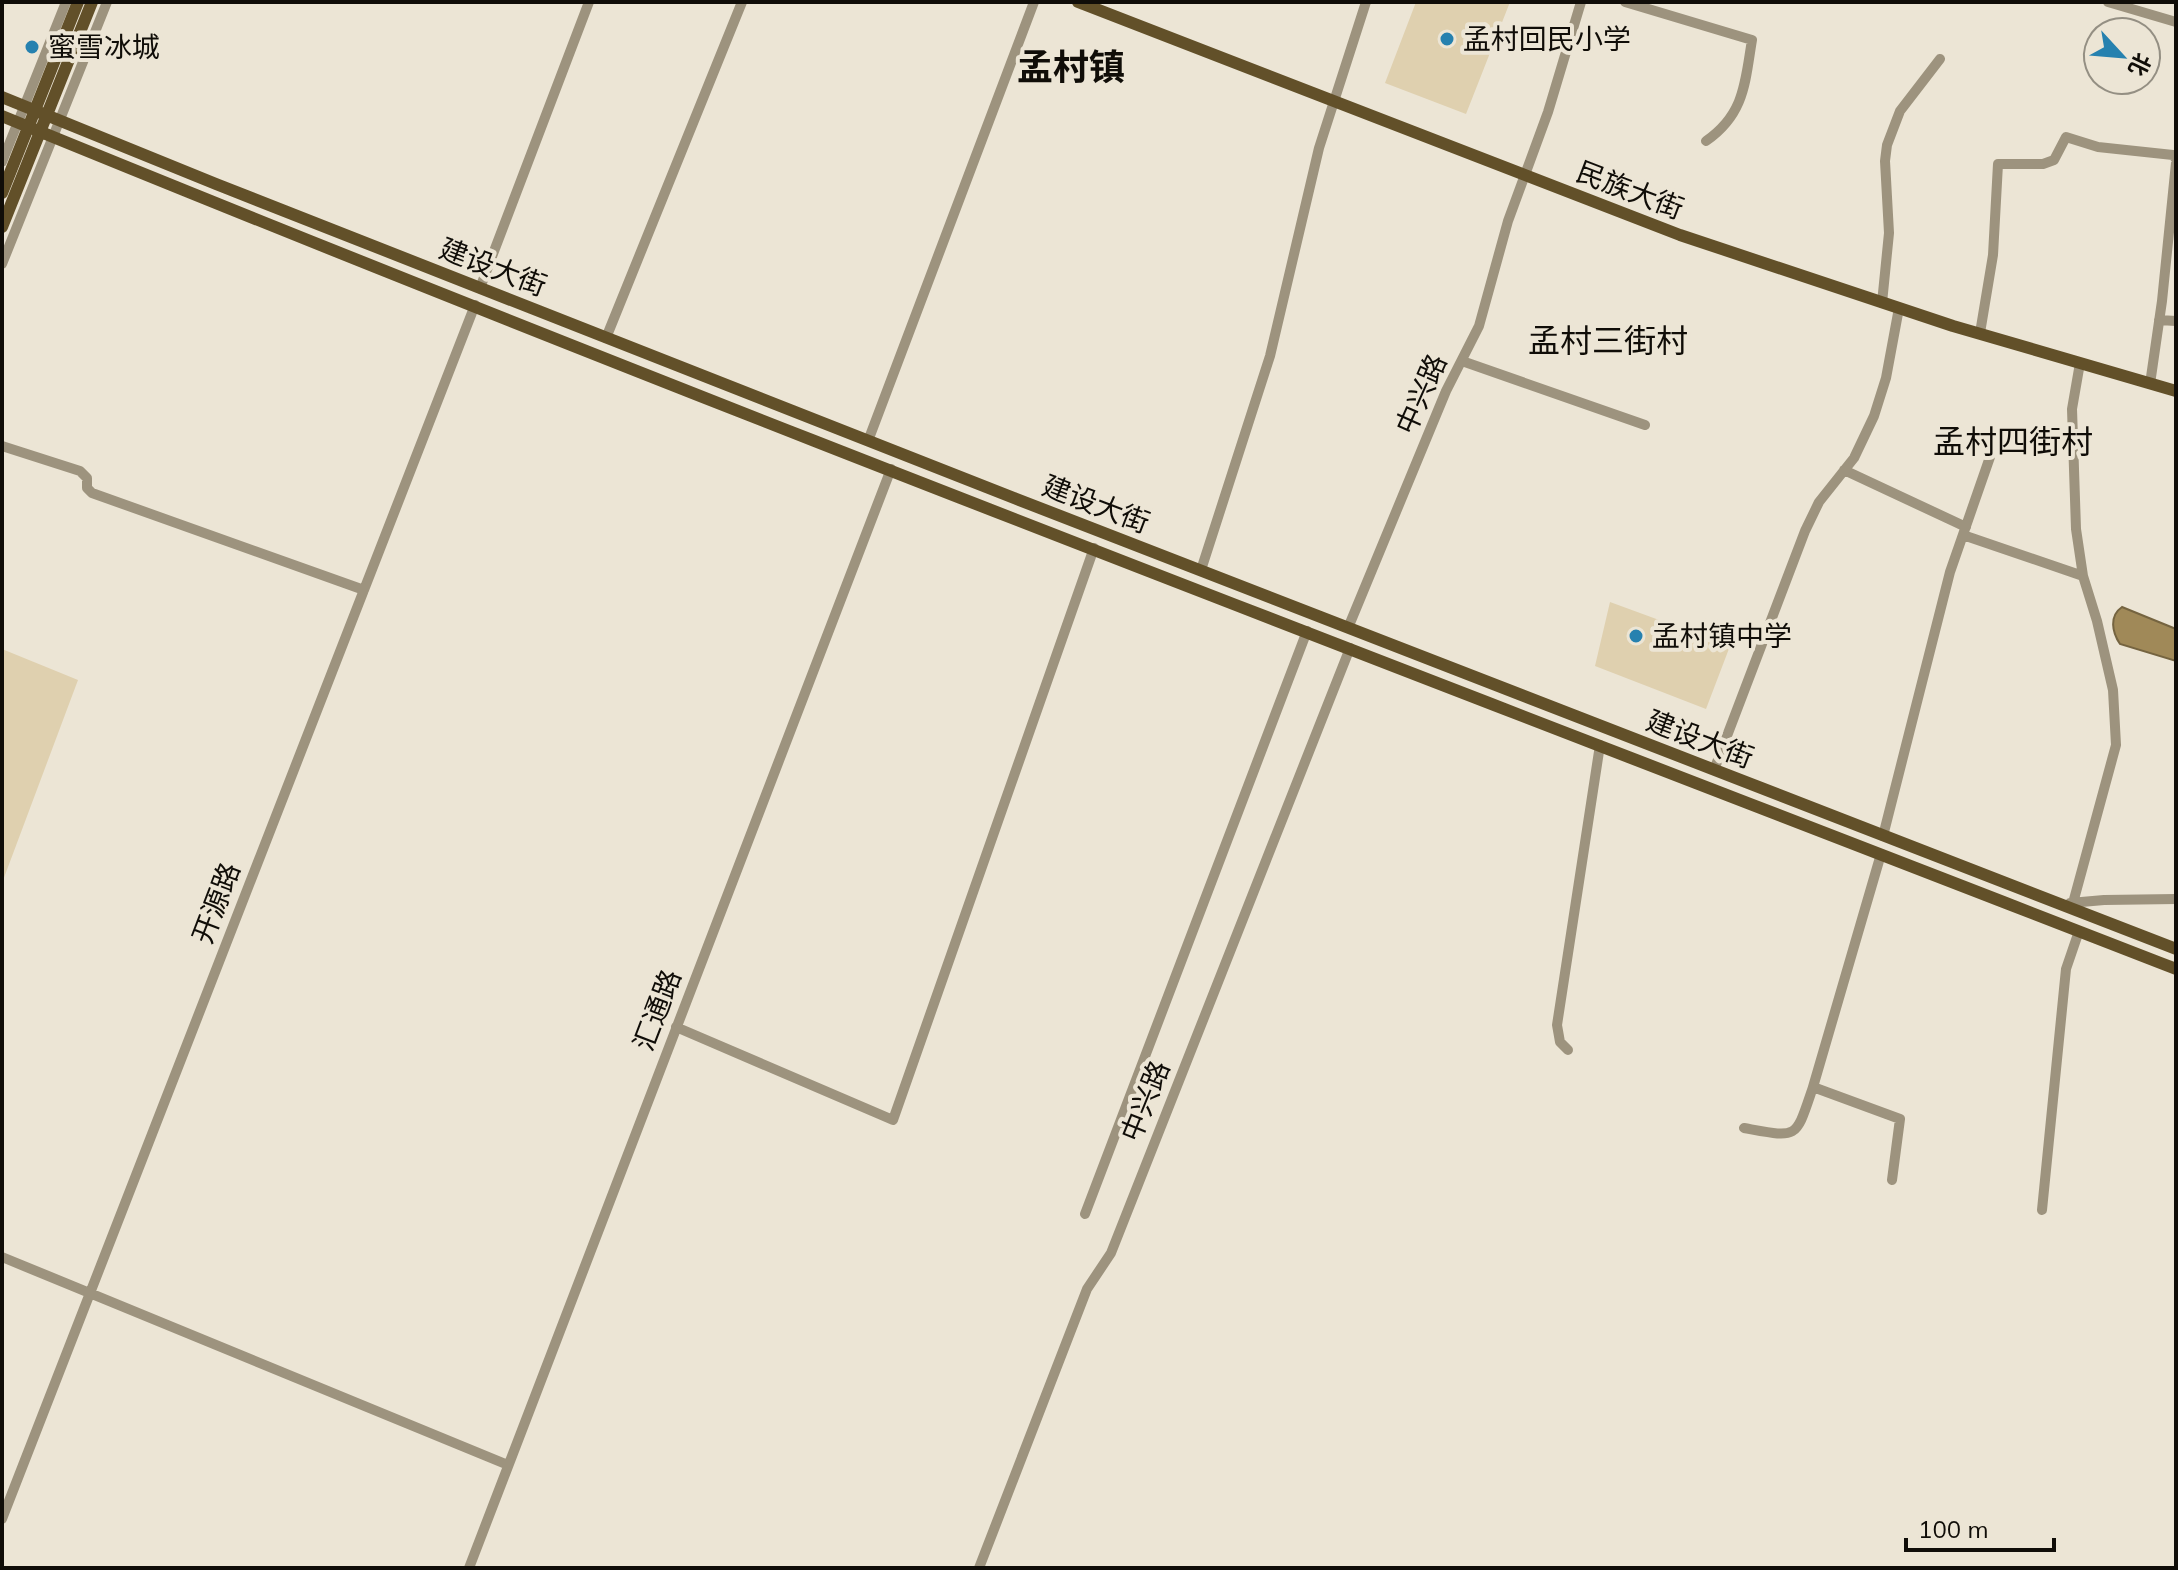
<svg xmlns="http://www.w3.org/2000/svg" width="2178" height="1570" font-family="Mulish,'Noto Sans SC',sans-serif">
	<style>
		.green { fill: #dfd0af }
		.water { fill: #a08958; stroke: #756440; stroke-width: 2 }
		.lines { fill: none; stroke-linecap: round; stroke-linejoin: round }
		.minor { stroke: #9d937e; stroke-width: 10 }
		.major { stroke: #625029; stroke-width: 12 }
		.poi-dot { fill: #2681af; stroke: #ece5d5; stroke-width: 3 }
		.labels { text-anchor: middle; stroke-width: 8; stroke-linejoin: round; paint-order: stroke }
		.poi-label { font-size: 28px; fill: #100d08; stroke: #ece5d5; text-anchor: start }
		.street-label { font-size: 28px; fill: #100d08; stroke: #ece5d5 }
		.quarter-label { font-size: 32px; fill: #100d08; stroke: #ece5d5 }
		.district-label { font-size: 36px; font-weight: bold; fill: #100d08; stroke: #ece5d5 }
	</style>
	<rect width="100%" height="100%" fill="#ece5d5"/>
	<path class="green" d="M 1416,2 L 1510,2 L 1466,114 L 1385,83 Z
		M 1610,602 L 1730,646 L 1706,709 L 1595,666 Z
		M 2,649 L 78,680 L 2,883 Z"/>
	<path class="water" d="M 2122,607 L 2176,629 L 2176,661 L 2120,644 C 2112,632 2109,616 2122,607 Z"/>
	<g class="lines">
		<path class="minor" d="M 1625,2 L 1752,40 C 1745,82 1745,114 1706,141
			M 2108,2 L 2176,22
			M 2,162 L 66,2
			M 2,264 L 107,2
			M 480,288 L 589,2
			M 1882,303 L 1889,233 L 1885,161 L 1887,145 L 1900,111 L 1940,59
			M 2159,320 L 2176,321
			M 1980,333 L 1993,255 L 1998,164 L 2043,164 L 2054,160 L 2066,137 L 2098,147 L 2173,155 L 2176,159
			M 606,338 L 742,2
			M 1462,361 L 1645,425
			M 2150,384 L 2162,301 L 2176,163
			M 868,441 L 1034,2
			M 2,446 L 80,471 L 87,478 L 87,488 L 92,493 L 364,590
			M 1844,470 L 1966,527
			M 1963,535 L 2083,576
			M 1201,570 L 1270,356 L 1319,148 L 1366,2
			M 1348,628 L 1446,391 L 1479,326 L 1508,221 L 1548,112 L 1581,2
			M 1714,770 L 1805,531 L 1819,502 L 1854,458 L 1874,416 L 1886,378 L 1899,308
			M 1883,836 L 1950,572 L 1990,457
			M 1881,854 L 1813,1087 L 1900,1119 L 1892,1180
			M 2070,903 L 2104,900 L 2176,899
			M 2073,903 L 2116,745 L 2113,690 L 2097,621 L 2083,576 L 2076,529 L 2072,409 L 2080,363
			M 676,1027 L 893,1120 L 1094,548
			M 1568,1050 L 1560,1042 L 1557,1025 L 1600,745
			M 1744,1128 C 1799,1138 1795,1140 1813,1087
			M 2042,1210 L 2066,969 L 2079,931
			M 1085,1214 L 1307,631
			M 2,1257 L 508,1465
			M 2,1519 L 475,305
			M 469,1568 L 891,469
			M 979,1568 L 1087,1289 L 1111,1253 L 1350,648"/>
		<path class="major" d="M 1078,2 L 1680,235 L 1953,326 L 2176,391
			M 2,97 L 216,184 L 1014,498 L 2176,949
			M 2,116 C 722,411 1451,687 2176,969
			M 2,193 L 78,2
			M 2,227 L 92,2"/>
	</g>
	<g class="poi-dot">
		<circle cx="1447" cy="39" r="8"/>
		<circle cx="32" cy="47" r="8"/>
		<circle cx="1636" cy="636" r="8"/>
	</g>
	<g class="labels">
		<g class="poi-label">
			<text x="1463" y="49">孟村回民小学</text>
			<text x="48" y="57">蜜雪冰城</text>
			<text x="1652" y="646">孟村镇中学</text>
		</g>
		<g class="street-label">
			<text transform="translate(1630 190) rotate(21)" y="10">民族大街</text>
			<text transform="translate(493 267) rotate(21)" y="10">建设大街</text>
			<text transform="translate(1421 394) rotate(-66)" y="10">中兴路</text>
			<text transform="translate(1096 504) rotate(21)" y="10">建设大街</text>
			<text transform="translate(1700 739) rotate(21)" y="10">建设大街</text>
			<text transform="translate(216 903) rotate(-69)" y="10">开源路</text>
			<text transform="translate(657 1010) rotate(-69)" y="10">汇通路</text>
			<text transform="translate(1145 1101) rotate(-68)" y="10">中兴路</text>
		</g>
		<g class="quarter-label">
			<text x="1608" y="352">孟村三街村</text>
			<text x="2013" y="453">孟村四街村</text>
		</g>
		<g class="district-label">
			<text x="1071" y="80">孟村镇</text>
		</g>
	</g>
	<rect width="2178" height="1570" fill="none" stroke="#100d08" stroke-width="8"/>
	<g transform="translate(2122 56) rotate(116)"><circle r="38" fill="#ece5d5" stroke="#948f83" stroke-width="2"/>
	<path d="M0-6L14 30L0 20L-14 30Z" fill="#2681af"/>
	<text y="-12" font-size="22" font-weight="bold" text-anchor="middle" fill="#100d08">北</text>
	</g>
	<path d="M1906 1538v12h148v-12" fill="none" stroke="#100d08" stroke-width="4"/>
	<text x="1918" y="1538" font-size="24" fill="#100d08" stroke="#ece5d5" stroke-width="6" paint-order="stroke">100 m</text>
</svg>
